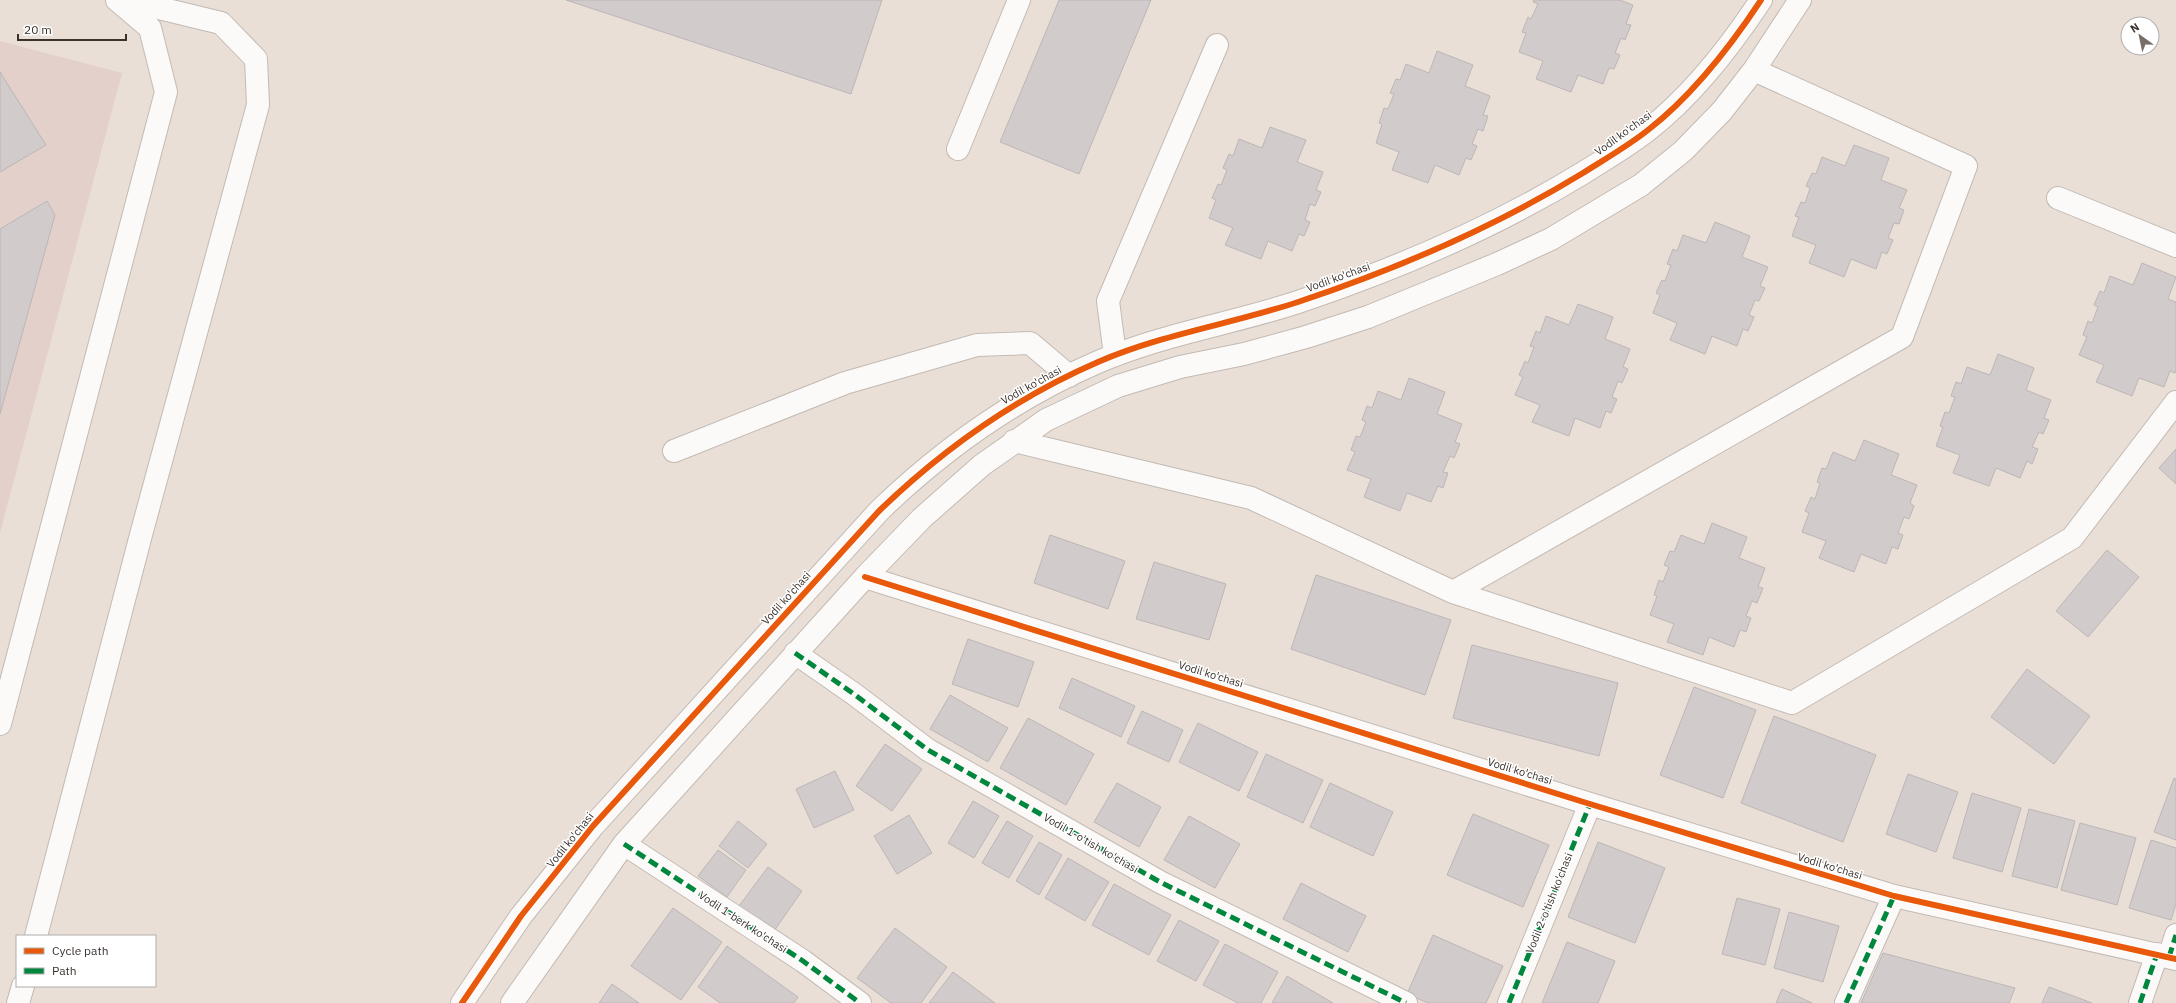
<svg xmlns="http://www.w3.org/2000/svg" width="2176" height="1003" font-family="'IBM Plex Sans',sans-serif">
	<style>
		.commercial { fill: #e4d0cb }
		.building { fill: #d1cbcb; stroke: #bcb6b6 }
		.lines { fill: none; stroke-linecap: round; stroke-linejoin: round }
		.minor-casing { stroke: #c2bab3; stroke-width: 24 }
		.minor { stroke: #fcfaf9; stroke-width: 22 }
		.quiet { stroke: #00873e; stroke-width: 5; stroke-dasharray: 10 5; stroke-linecap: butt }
		.cycleway-casing { stroke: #fff; stroke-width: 8 }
		.cycleway { stroke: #e8590c; stroke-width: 6 }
		.labels { text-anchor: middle; stroke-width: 3; stroke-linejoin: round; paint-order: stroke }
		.street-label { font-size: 11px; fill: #39312c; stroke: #fff }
	</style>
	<rect width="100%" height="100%" fill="#eadfd7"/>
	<path class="commercial" d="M 0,41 L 122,73 L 0,533 Z"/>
	<path class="building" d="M 566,0 L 882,0 L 851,94 Z
		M 1059,0 L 1151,0 L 1079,174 L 1000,142 Z
		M 1534,0 L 1620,0 L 1633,5 L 1626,24 L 1631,25 L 1625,40 L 1621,38 L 1615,53 L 1620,55 L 1614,69 L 1609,68 L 1603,84 L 1578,75 L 1571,92 L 1536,79 L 1543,61 L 1519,52 L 1526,33 L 1522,32 L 1528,17 L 1531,19 L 1538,4 L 1533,2 Z
		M 1437,51 L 1473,65 L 1465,86 L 1490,96 L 1483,115 L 1488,116 L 1483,131 L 1478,129 L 1472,144 L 1477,146 L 1471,160 L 1466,158 L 1459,175 L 1435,165 L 1428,183 L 1392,170 L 1399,152 L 1376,143 L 1382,124 L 1379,123 L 1384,108 L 1388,109 L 1394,94 L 1390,93 L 1396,79 L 1400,80 L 1406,64 L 1429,73 Z
		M 0,72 L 46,145 L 0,172 Z
		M 1270,127 L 1306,140 L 1297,162 L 1323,172 L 1316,190 L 1321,192 L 1315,206 L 1310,204 L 1305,220 L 1310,222 L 1304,236 L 1299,234 L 1292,251 L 1268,241 L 1261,259 L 1225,245 L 1233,228 L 1209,218 L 1216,200 L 1212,198 L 1218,184 L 1221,185 L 1227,170 L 1223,168 L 1229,154 L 1233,156 L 1239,139 L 1262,148 Z
		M 1854,145 L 1889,158 L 1881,180 L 1907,190 L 1899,208 L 1904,210 L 1899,224 L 1894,223 L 1888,238 L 1893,240 L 1887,254 L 1882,252 L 1876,269 L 1851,259 L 1844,277 L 1809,263 L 1816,245 L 1792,236 L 1799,217 L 1795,216 L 1801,202 L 1805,203 L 1810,188 L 1806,186 L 1812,173 L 1816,174 L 1822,157 L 1845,166 Z
		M 47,201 L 55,215 L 0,414 L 0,229 Z
		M 1715,222 L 1750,236 L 1742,257 L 1768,267 L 1760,286 L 1765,288 L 1759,301 L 1755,300 L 1749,315 L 1754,317 L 1748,331 L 1743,329 L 1737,346 L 1712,336 L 1705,354 L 1670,340 L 1677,323 L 1653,313 L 1660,295 L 1656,293 L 1662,280 L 1665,281 L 1671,265 L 1667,264 L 1673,249 L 1677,251 L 1683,235 L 1706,243 Z
		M 2142,263 L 2176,277 L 2168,299 L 2176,302 L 2176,371 L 2175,373 L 2170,371 L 2164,387 L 2139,378 L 2132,396 L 2096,382 L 2104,365 L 2079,355 L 2087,337 L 2083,335 L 2088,321 L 2092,323 L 2098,307 L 2094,305 L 2100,291 L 2104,293 L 2110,276 L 2133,285 Z
		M 1578,304 L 1613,317 L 1605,339 L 1630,349 L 1623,367 L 1628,369 L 1622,383 L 1618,381 L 1612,397 L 1617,399 L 1611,413 L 1606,411 L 1600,428 L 1575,418 L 1569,436 L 1532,422 L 1540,405 L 1515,395 L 1523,377 L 1519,375 L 1525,361 L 1528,363 L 1534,347 L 1530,346 L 1536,331 L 1540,333 L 1546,316 L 1569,325 Z
		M 1998,354 L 2034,368 L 2026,390 L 2051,400 L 2044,418 L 2049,420 L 2043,434 L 2039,432 L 2032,447 L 2038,449 L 2032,464 L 2027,461 L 2020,478 L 1996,468 L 1989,486 L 1953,473 L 1960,455 L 1936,446 L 1943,427 L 1940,426 L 1945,412 L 1949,413 L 1955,397 L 1951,396 L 1956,382 L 1961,384 L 1967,367 L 1990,375 Z
		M 1409,378 L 1445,392 L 1437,414 L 1462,424 L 1455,442 L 1460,444 L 1454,458 L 1450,456 L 1443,472 L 1448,473 L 1443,488 L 1438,486 L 1431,502 L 1407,493 L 1400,511 L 1364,497 L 1371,479 L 1347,470 L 1355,452 L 1351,450 L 1356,436 L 1360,437 L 1366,422 L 1362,420 L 1367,406 L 1372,408 L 1378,391 L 1401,400 Z
		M 1864,440 L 1899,454 L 1891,475 L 1917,485 L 1910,503 L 1914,506 L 1909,519 L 1904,517 L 1898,533 L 1903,535 L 1898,549 L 1892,547 L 1886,564 L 1861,554 L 1854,572 L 1819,558 L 1826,541 L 1802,532 L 1809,513 L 1805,511 L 1811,497 L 1815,499 L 1820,483 L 1817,482 L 1822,468 L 1826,469 L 1833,452 L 1855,461 Z
		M 2176,449 L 2176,484 L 2159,468 Z
		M 1712,523 L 1747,537 L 1739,558 L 1765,568 L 1758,587 L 1763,588 L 1757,603 L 1752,601 L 1746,616 L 1751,618 L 1746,632 L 1740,630 L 1734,647 L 1709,637 L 1703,655 L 1667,642 L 1674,624 L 1650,615 L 1657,596 L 1654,595 L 1659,580 L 1663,582 L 1669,567 L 1664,565 L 1670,551 L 1674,552 L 1681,535 L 1704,544 Z
		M 1050,535 L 1125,561 L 1108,609 L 1034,583 Z
		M 2107,550 L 2139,577 L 2088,637 L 2056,611 Z
		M 1154,562 L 1226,584 L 1209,640 L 1136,619 Z
		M 1316,575 L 1451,620 L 1425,695 L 1291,649 Z
		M 968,639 L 1034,662 L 1018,707 L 952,684 Z
		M 1472,645 L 1618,683 L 1599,756 L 1453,718 Z
		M 2027,669 L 2090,716 L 2054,764 L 1991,717 Z
		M 1072,678 L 1135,706 L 1121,737 L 1059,708 Z
		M 1694,687 L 1756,710 L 1723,798 L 1660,775 Z
		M 950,695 L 1008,728 L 988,762 L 930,729 Z
		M 1142,711 L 1183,730 L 1169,762 L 1127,743 Z
		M 1774,716 L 1876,755 L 1843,842 L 1741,803 Z
		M 1028,718 L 1094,754 L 1066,805 L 1000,768 Z
		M 1198,723 L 1258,752 L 1239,791 L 1179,762 Z
		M 885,744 L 922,769 L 892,811 L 856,786 Z
		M 1266,754 L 1323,780 L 1303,823 L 1247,797 Z
		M 835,771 L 854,810 L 814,828 L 796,789 Z
		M 1908,774 L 1958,792 L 1936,852 L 1886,834 Z
		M 2174,778 L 2176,779 L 2176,840 L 2154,832 Z
		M 1117,783 L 1161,807 L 1139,847 L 1094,822 Z
		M 1330,783 L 1393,812 L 1373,856 L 1310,827 Z
		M 1972,793 L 2021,808 L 2002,872 L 1953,858 Z
		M 973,801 L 999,816 L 974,858 L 948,843 Z
		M 2029,809 L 2075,821 L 2057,888 L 2012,876 Z
		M 1473,814 L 1549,845 L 1523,907 L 1447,875 Z
		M 909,815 L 932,853 L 897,874 L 874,836 Z
		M 1189,816 L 1240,844 L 1215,888 L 1164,860 Z
		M 738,821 L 767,844 L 748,868 L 719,846 Z
		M 1007,821 L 1033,836 L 1009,878 L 982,863 Z
		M 2080,823 L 2136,838 L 2117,905 L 2061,890 Z
		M 2151,840 L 2176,848 L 2176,904 L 2171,920 L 2129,908 Z
		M 1039,842 L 1062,855 L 1039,895 L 1016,881 Z
		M 1598,842 L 1665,868 L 1635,943 L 1568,917 Z
		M 718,850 L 746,870 L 727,897 L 698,876 Z
		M 1068,858 L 1109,882 L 1085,921 L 1045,898 Z
		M 768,867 L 802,891 L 774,931 L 739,906 Z
		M 1301,883 L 1366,916 L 1348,952 L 1283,919 Z
		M 1114,884 L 1171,915 L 1149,955 L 1092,925 Z
		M 1737,898 L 1780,909 L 1765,965 L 1722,954 Z
		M 673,908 L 722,942 L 681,1000 L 631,966 Z
		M 1789,912 L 1839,926 L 1823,982 L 1774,968 Z
		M 1179,920 L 1219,941 L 1196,981 L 1157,961 Z
		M 895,928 L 947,967 L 921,1003 L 891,1003 L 857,978 Z
		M 1433,935 L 1503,966 L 1486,1003 L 1428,1003 L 1407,994 Z
		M 1567,942 L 1615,961 L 1598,1003 L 1542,1003 Z
		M 1225,944 L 1278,972 L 1261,1003 L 1238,1003 L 1203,985 Z
		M 727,946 L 798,997 L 794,1003 L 720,1003 L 698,987 Z
		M 1883,953 L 2015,988 L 2009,1003 L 1861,1003 Z
		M 953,972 L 995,1003 L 929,1003 Z
		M 1287,976 L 1333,1003 L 1272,1003 Z
		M 612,984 L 639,1003 L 599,1003 Z
		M 2049,987 L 2092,1003 L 2042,1003 Z
		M 1782,989 L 1812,1003 L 1776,1003 Z"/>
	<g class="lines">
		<g class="minor-casing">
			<path id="minor" d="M 958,149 L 1019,0
				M 2058,198 L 2176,246
				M 1115,355 L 1108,301 L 1217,45
				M 1014,441 L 1251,498 L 1453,592 L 1902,337 L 1966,166 L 1754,70
				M 674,451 L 845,383 L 977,345 L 1030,343 L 1069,376
				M 865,577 L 1590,804 L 1894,896 L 2176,959
				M 1453,592 L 1792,703 L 2072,538 L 2176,402
				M 795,653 L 854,694 L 928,750 L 1160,882 L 1406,1003
				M 0,724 L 166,92 L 150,28 L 117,0
				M 624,844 L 803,961 L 860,1003
				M 36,936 L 142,531 L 258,105 L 256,59 L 221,23 L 126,0
				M 2169,957 L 2176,935
				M 18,1003 L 23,986
				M 462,1003 L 521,916 L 593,826 L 879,511 C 943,449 1015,398 1098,362 C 1163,334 1231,324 1298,302 C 1397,269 1493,228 1583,173 C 1605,159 1628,146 1648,130 C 1693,95 1730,47 1761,0
				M 512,1003 L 624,844 L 865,577 L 922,518 L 982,465 L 1046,420 L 1118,386 L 1180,367 L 1244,354 L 1306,337 L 1368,317 L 1497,264 L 1551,239 L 1641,185 L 1683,151 L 1722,111 L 1754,70 L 1800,0
				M 1509,1003 L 1590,804
				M 1846,1003 L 1894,896
				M 2140,1003 L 2157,954"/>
		</g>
		<use href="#minor" class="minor"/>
		<path class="quiet" d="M 795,653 L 854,694 L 928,750 L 1160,882 L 1406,1003
			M 624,844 L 803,961 L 860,1003
			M 2169,957 L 2176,935
			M 1509,1003 L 1590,804
			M 1846,1003 L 1894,896
			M 2140,1003 L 2157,954"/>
		<g class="cycleway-casing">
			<path id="cycleway" d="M 865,577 L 1590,804 L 1894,896 L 2176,959
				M 462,1003 L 521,916 L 593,826 L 879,511 C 943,449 1015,398 1098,362 C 1163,334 1231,324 1298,302 C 1397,269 1493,228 1583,173 C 1605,159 1628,146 1648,130 C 1693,95 1730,47 1761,0"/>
		</g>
		<use href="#cycleway" class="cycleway"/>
	</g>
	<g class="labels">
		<g class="street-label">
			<text transform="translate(1623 133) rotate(-36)" y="4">Vodil ko'chasi</text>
			<text transform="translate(1338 277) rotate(-20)" y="4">Vodil ko'chasi</text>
			<text transform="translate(1031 385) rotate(-29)" y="4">Vodil ko'chasi</text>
			<text transform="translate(786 598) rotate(-48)" y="4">Vodil ko'chasi</text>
			<text transform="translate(1211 674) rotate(17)" y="4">Vodil ko'chasi</text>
			<text transform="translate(1520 771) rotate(17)" y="4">Vodil ko'chasi</text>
			<text transform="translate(570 840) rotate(-51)" y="4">Vodil ko'chasi</text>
			<text transform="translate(1091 843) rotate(30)" y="4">Vodil 1-o'tish ko'chasi</text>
			<text transform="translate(1830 866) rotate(17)" y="4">Vodil ko'chasi</text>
			<text transform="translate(1549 903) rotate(-68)" y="4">Vodil 2-o'tish ko'chasi</text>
			<text transform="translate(743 922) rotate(33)" y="4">Vodil 1-berk ko'chasi</text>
		</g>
	</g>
	<rect x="16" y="935" width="140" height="52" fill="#ffffff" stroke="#b0adab"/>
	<rect x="24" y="948" width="20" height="6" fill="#e8590c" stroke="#b0adab"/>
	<text x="52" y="955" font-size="12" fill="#39312c">Cycle path</text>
	<rect x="24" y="968" width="20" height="6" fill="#00873e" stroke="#b0adab"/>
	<text x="52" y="975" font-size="12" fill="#39312c">Path</text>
	<g transform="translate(2140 36) rotate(327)"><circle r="19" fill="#ffffff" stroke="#b0adab"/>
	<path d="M0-3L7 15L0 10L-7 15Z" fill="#776e68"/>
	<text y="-6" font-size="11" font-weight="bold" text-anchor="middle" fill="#39312c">N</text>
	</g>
	<path d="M18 34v6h108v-6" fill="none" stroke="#39312c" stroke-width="2"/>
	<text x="24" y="34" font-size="12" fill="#39312c" stroke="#ffffff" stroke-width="3" paint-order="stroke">20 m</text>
</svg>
